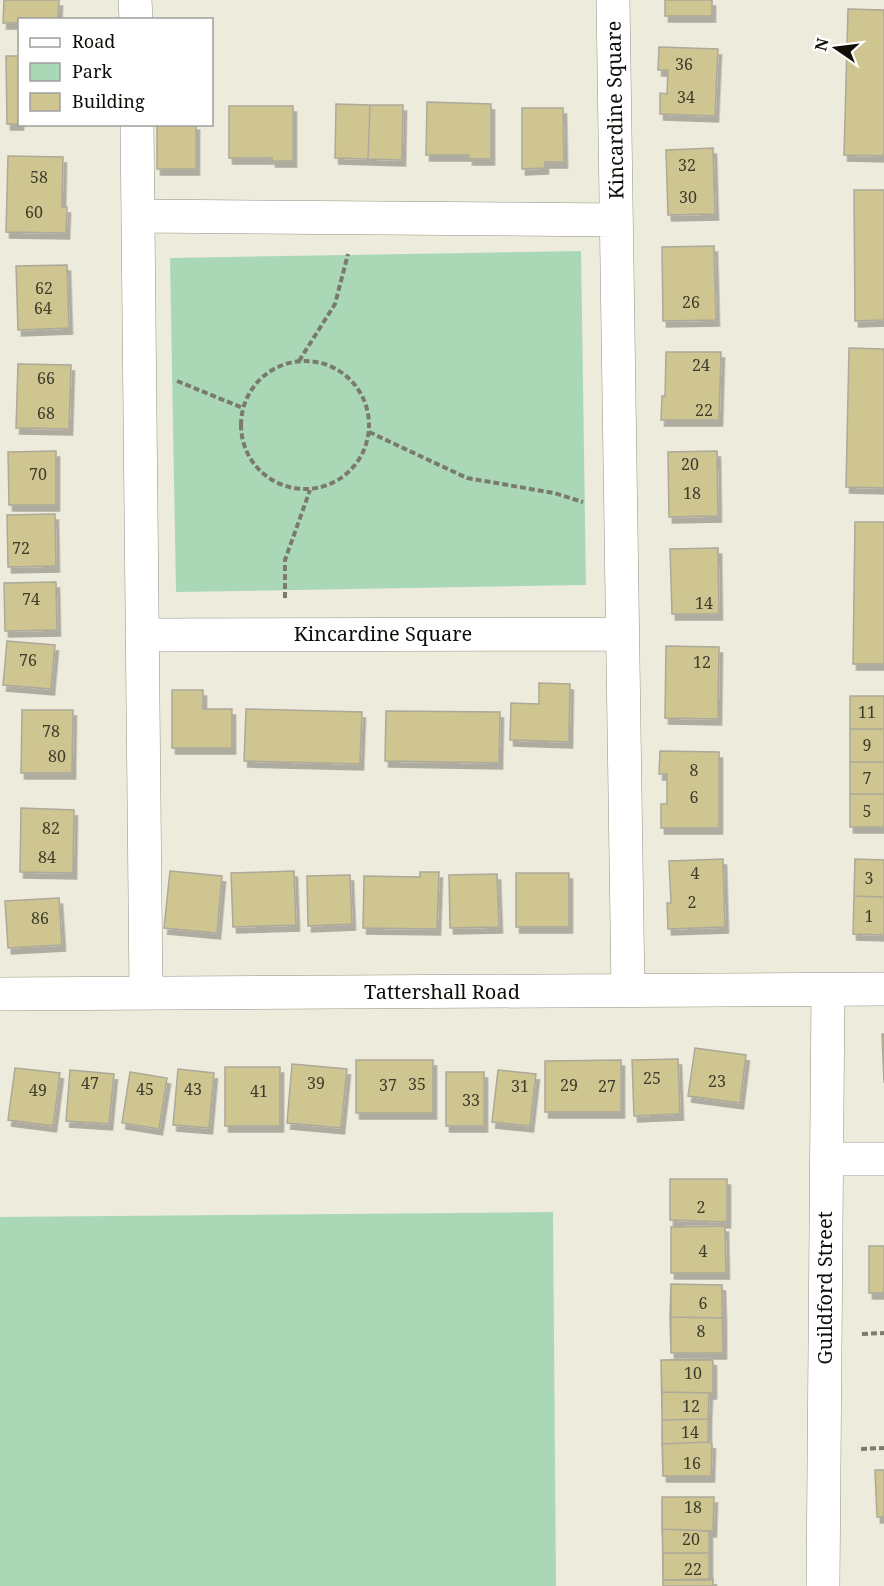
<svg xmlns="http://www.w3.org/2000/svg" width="884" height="1586" font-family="'Noto Serif',serif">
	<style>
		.green { fill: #aad8b7 }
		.building { fill: #cec590; stroke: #aca99a; stroke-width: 1.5; filter: url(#shadow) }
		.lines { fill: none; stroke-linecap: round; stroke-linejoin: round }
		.minor-casing { stroke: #959384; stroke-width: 34 }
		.path { stroke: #7b7a6f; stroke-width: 4; stroke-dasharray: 6 3; stroke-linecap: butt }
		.minor { stroke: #fff; stroke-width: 33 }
		.labels { text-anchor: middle; stroke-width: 6; stroke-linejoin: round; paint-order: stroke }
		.number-label { font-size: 16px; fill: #3f3c2b }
		.street-label { font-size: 20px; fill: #0f0e09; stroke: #fff }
	</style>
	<defs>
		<filter id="shadow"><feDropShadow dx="3.5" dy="6" stdDeviation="0" flood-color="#0004"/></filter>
	</defs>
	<rect width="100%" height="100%" fill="#edebdb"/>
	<path class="green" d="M 581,251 L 586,585 L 176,592 L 170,258 Z
		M 553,1212 L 556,1586 L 0,1586 L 0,1217 Z"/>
	<path class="building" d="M 4,0 L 59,0 L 58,20 L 20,20 L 20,23 L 3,23 Z
		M 665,0 L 712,0 L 712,16 L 665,16 Z
		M 848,9 L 884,10 L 884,156 L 844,155 Z
		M 659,47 L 718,49 L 715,116 L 660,114 L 660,93 L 667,94 L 668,70 L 658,70 Z
		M 6,56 L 20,56 L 20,124 L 7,124 Z
		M 427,102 L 491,104 L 491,159 L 469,159 L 469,155 L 426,155 Z
		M 336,104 L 370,105 L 368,159 L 335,158 Z
		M 370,105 L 403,105 L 402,160 L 368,159 Z
		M 229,106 L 293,106 L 293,161 L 272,161 L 272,158 L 229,158 Z
		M 522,108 L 563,108 L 564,162 L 545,162 L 545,168 L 522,169 Z
		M 157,124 L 196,124 L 196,169 L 157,169 Z
		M 713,148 L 715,214 L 668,215 L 666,150 Z
		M 8,156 L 63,157 L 62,207 L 67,207 L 66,233 L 6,232 Z
		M 854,190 L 884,190 L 884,320 L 855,321 Z
		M 714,246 L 716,320 L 663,321 L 662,247 Z
		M 67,265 L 69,328 L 18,330 L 16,266 Z
		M 849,348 L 884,349 L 884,488 L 846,487 Z
		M 666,352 L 721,352 L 719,420 L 661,420 L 662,396 L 665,396 Z
		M 18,364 L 71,365 L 69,429 L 16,428 Z
		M 56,451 L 56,505 L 9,505 L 8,452 Z
		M 717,451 L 718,516 L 669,517 L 668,452 Z
		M 55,514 L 56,566 L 8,567 L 7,515 Z
		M 855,522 L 884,522 L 884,664 L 853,664 Z
		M 718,548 L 719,614 L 672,614 L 670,549 Z
		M 56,582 L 57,630 L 5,631 L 4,583 Z
		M 7,641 L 55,645 L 51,689 L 3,685 Z
		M 666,646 L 719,647 L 718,719 L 665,718 Z
		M 539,683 L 570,684 L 569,742 L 510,740 L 511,703 L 539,704 Z
		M 172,690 L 203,690 L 203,709 L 232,709 L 232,748 L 172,748 Z
		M 850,696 L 884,696 L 884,729 L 850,729 Z
		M 246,709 L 362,712 L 360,764 L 244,761 Z
		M 22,710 L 73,710 L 72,773 L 21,773 Z
		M 386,711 L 500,712 L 499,763 L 385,761 Z
		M 850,729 L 884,729 L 884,762 L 850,762 Z
		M 660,751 L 719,752 L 719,828 L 661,828 L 661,804 L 667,804 L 667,774 L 659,774 Z
		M 850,762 L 884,762 L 884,794 L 850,794 Z
		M 850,794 L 884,794 L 884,827 L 850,827 Z
		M 21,808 L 74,810 L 73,873 L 20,872 Z
		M 723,859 L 725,927 L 668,929 L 667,903 L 671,903 L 669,861 Z
		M 855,859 L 884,860 L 884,897 L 854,896 Z
		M 170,871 L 222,876 L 217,933 L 164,928 Z
		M 294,871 L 296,925 L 233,927 L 231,873 Z
		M 420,872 L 439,872 L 437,929 L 363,928 L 364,876 L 420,877 Z
		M 516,873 L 569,873 L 569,927 L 516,927 Z
		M 497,874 L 499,927 L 450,928 L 449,875 Z
		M 350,875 L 352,924 L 308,926 L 307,876 Z
		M 854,896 L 884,897 L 884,935 L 853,934 Z
		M 59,898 L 62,945 L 8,948 L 5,901 Z
		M 882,1034 L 884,1034 L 884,1083 Z
		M 695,1048 L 746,1055 L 740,1103 L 688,1096 Z
		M 678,1059 L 680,1114 L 634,1116 L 632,1060 Z
		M 356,1060 L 433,1060 L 433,1113 L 356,1113 Z
		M 621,1060 L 621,1112 L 545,1112 L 545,1061 Z
		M 292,1064 L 347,1069 L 341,1128 L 287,1123 Z
		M 225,1067 L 280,1067 L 280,1126 L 225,1126 Z
		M 15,1068 L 60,1073 L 53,1126 L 8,1120 Z
		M 178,1069 L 214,1073 L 209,1128 L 173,1125 Z
		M 70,1070 L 114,1074 L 109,1124 L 66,1121 Z
		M 498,1070 L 536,1074 L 530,1126 L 492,1122 Z
		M 130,1072 L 167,1078 L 159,1129 L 122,1123 Z
		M 446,1072 L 484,1072 L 484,1126 L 446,1126 Z
		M 670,1179 L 727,1179 L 727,1222 L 670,1220 Z
		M 725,1226 L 726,1273 L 671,1273 L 671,1227 Z
		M 869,1246 L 884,1246 L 884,1293 L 869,1293 Z
		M 671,1284 L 722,1285 L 723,1353 L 671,1353 Z
		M 671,1284 L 722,1285 L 723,1318 L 670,1317 Z
		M 670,1317 L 723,1318 L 723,1353 L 671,1353 Z
		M 710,1359 L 713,1360 L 713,1393 L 662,1392 L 661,1360 Z
		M 661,1360 L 713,1360 L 713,1393 L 709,1393 L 708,1419 L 708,1442 L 712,1443 L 711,1476 L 663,1476 Z
		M 662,1392 L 709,1393 L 708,1419 L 662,1420 Z
		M 708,1419 L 708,1442 L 662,1444 L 662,1420 Z
		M 708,1442 L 712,1443 L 711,1476 L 663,1476 L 662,1444 Z
		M 875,1470 L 884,1470 L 884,1517 L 877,1517 Z
		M 662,1497 L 714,1497 L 713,1531 L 709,1531 L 709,1580 L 713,1579 L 713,1586 L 663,1586 Z
		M 662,1497 L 714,1497 L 713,1531 L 662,1529 Z
		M 662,1529 L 709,1531 L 709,1553 L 663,1553 Z
		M 663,1553 L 709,1553 L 709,1580 L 663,1580 Z
		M 713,1579 L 713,1586 L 663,1586 L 663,1580 Z"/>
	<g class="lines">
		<g class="minor-casing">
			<path id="minor" d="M 135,0 L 136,20
				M 613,0 L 628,991
				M 137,124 L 146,993
				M 138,216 L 616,220
				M 142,635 L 623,634
				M 0,994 L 884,989
				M 826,1159 L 884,1159
				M 823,1586 L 828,990"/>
		</g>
		<path class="path" d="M 299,361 L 335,304 L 348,254
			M241 425a64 64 0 1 1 128 0a64 64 0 1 1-128 0Z
			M 177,381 L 243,408
			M 369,432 L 467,478 L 554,493 L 583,502
			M 285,598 L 285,560 L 310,490
			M 862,1334 L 884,1333
			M 861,1449 L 884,1448"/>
		<use href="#minor" class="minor"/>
	</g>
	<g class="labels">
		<g class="number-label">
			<text x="684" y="70">36</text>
			<text x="686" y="103">34</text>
			<text x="687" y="171">32</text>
			<text x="39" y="183">58</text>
			<text x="688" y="203">30</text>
			<text x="34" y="218">60</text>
			<text x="44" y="294">62</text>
			<text x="691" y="308">26</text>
			<text x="43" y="314">64</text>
			<text x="701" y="371">24</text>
			<text x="46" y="384">66</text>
			<text x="704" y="416">22</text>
			<text x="46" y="419">68</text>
			<text x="690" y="470">20</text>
			<text x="38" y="480">70</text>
			<text x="692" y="499">18</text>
			<text x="21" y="554">72</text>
			<text x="31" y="605">74</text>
			<text x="704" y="609">14</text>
			<text x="28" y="666">76</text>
			<text x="702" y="668">12</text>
			<text x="867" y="718">11</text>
			<text x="51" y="737">78</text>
			<text x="867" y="751">9</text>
			<text x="57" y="762">80</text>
			<text x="694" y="776">8</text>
			<text x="867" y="784">7</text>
			<text x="694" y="803">6</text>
			<text x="867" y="817">5</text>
			<text x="51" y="834">82</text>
			<text x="47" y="863">84</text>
			<text x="695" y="879">4</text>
			<text x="869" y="884">3</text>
			<text x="692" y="908">2</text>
			<text x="869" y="922">1</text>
			<text x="40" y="924">86</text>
			<text x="652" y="1084">25</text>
			<text x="717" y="1087">23</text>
			<text x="90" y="1089">47</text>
			<text x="316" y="1089">39</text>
			<text x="417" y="1090">35</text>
			<text x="388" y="1091">37</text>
			<text x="569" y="1091">29</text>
			<text x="520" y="1092">31</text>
			<text x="607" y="1092">27</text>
			<text x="145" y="1095">45</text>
			<text x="193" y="1095">43</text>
			<text x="38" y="1096">49</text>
			<text x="259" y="1097">41</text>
			<text x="471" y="1106">33</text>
			<text x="701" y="1213">2</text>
			<text x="703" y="1257">4</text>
			<text x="703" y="1309">6</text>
			<text x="701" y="1337">8</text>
			<text x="693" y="1379">10</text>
			<text x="691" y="1412">12</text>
			<text x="690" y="1438">14</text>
			<text x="692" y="1469">16</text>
			<text x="693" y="1513">18</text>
			<text x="691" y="1545">20</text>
			<text x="693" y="1575">22</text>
		</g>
		<g class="street-label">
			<text transform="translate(615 110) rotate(-91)" y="7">Kincardine Square</text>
			<text x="383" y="641">Kincardine Square</text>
			<text x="442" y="999">Tattershall Road</text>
			<text transform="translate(825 1288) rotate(-90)" y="7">Guildford Street</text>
		</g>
	</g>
	<rect x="18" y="18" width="195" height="108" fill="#ffffff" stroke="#9f9f9d" stroke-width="1.5"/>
	<rect x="30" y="38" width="30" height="9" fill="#ffffff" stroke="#9f9f9d" stroke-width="1.5"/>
	<text x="72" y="48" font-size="18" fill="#0f0e09">Road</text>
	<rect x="30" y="63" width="30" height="18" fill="#aad8b7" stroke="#9f9f9d" stroke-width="1.5"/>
	<text x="72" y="78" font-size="18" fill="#0f0e09">Park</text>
	<rect x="30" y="93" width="30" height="18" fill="#cec590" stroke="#9f9f9d" stroke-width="1.5"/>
	<text x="72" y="108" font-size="18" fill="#0f0e09">Building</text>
	<g transform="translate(836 48) rotate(284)" stroke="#ffffff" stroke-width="4.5" paint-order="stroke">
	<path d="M0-4.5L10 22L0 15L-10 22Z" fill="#0f0e09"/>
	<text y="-9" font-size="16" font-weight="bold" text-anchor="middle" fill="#0f0e09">N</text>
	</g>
</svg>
